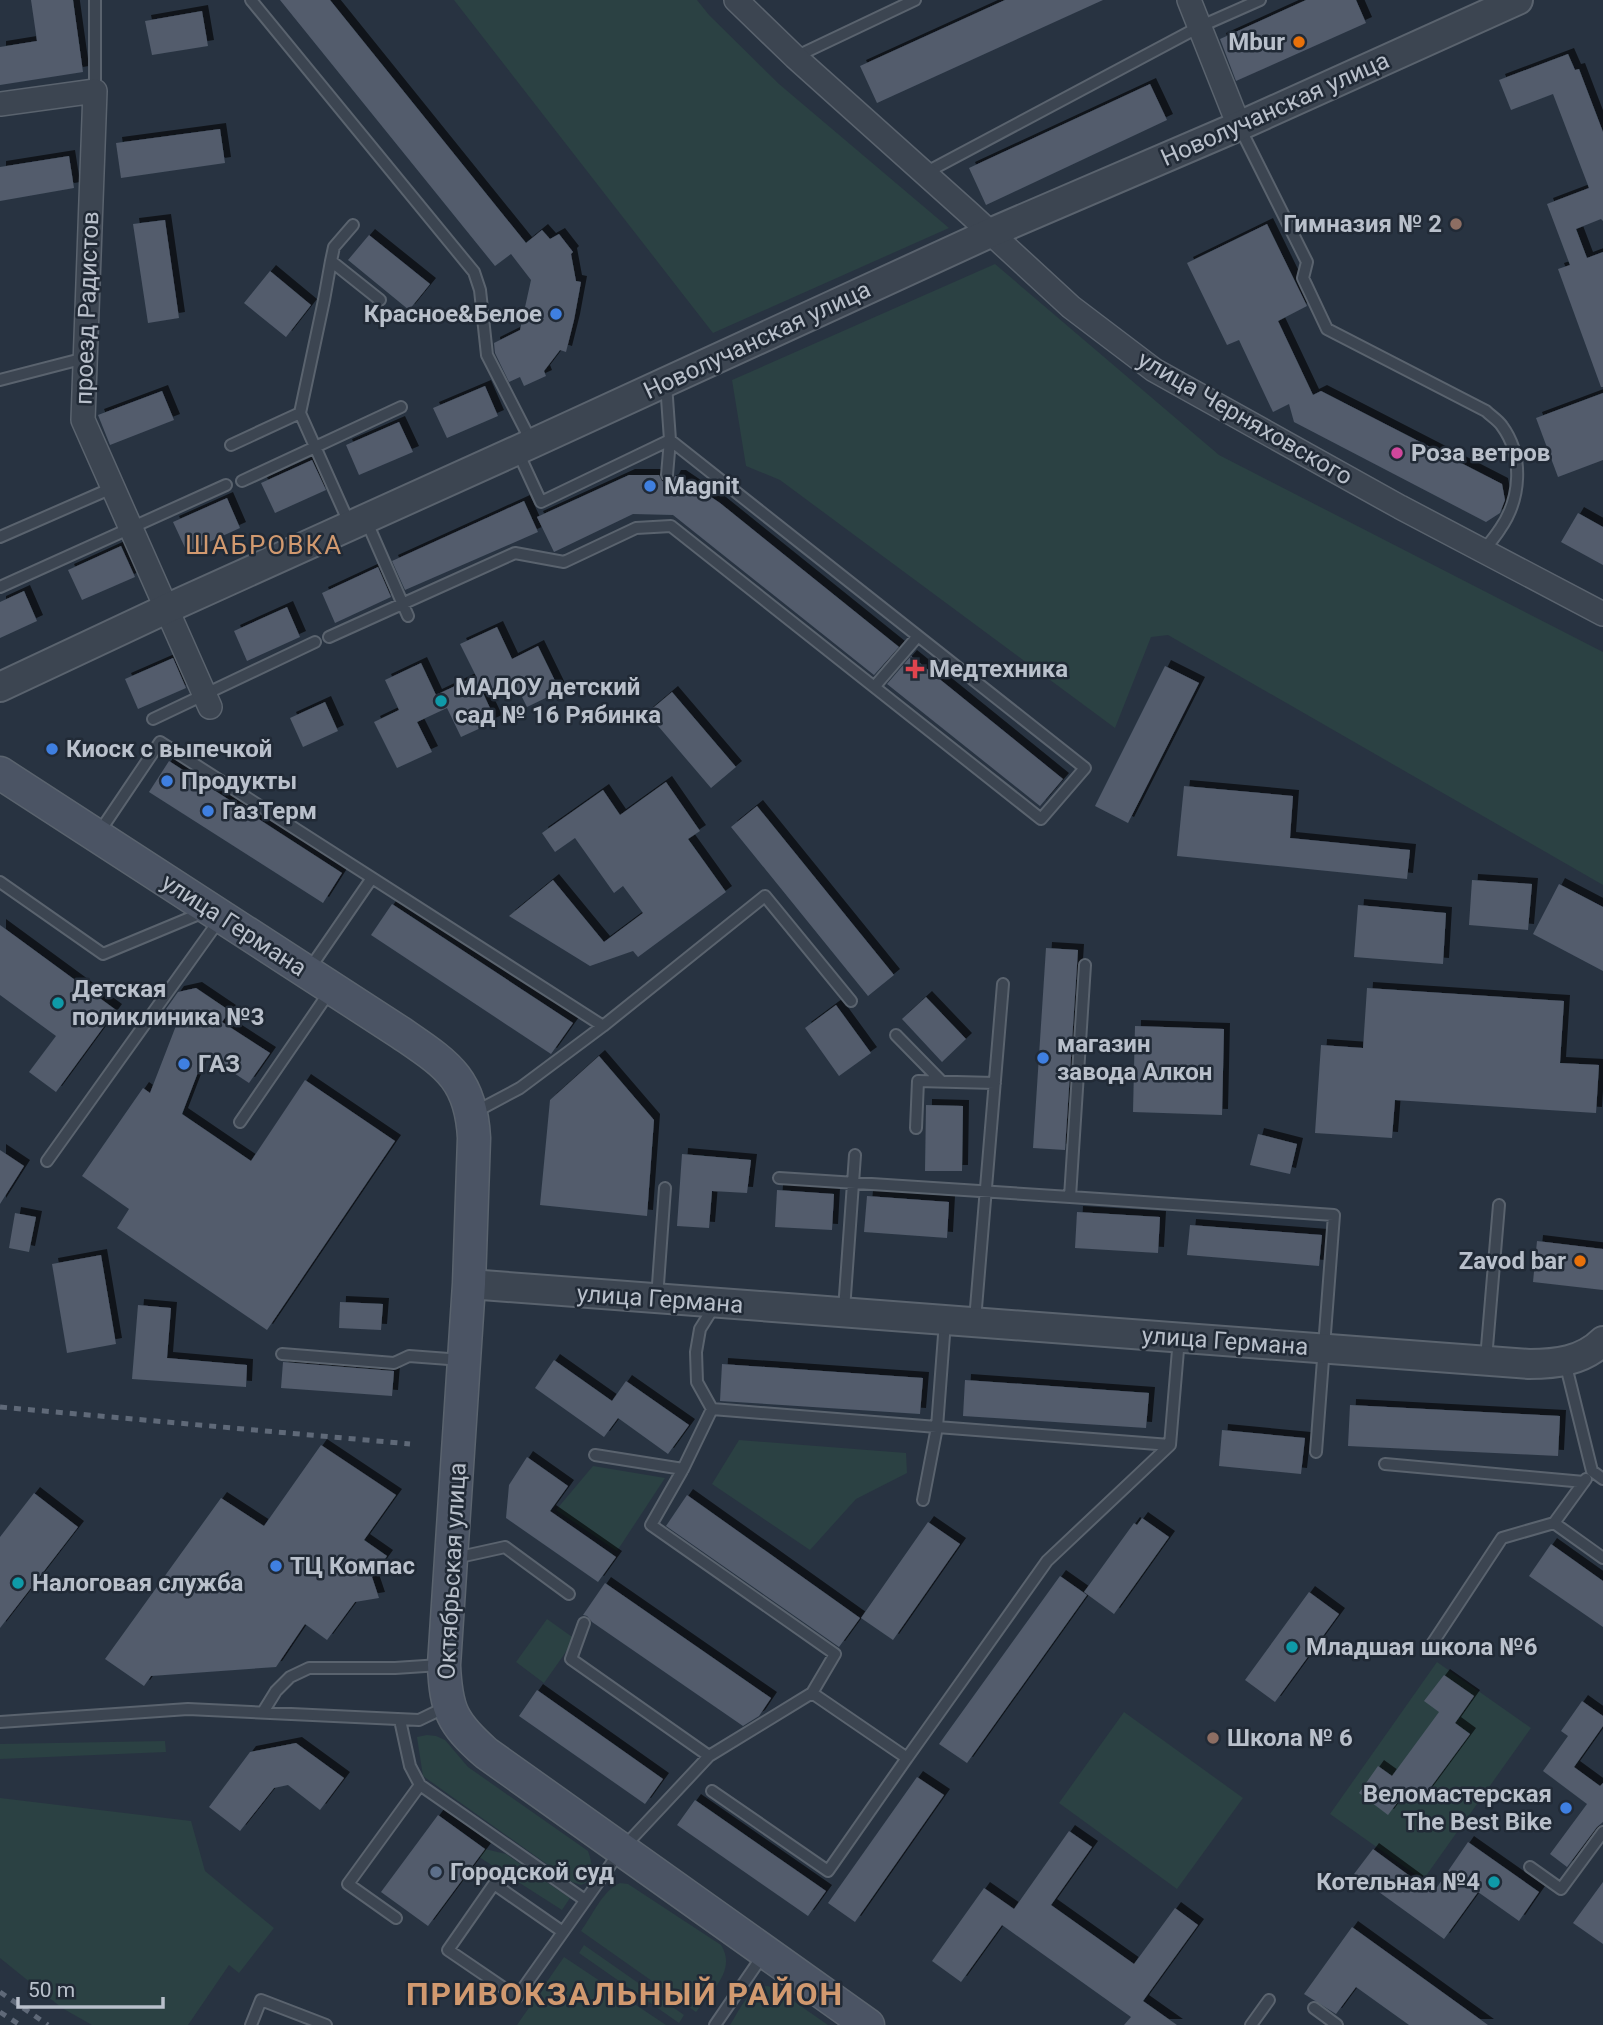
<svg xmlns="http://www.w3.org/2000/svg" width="1603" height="2025" font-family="Roboto,sans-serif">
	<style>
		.green { fill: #2b4143 }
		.building { fill: #525c6c; filter: url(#shadow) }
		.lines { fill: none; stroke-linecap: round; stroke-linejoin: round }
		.service-casing { stroke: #5a636e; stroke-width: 14 }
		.minor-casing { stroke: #5a636e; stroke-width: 26 }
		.tertiary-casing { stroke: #5a636e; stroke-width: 32 }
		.secondary-casing { stroke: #5a636e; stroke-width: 35 }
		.service { stroke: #3c4551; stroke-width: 10 }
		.minor { stroke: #3c4551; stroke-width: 23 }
		.tertiary { stroke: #3c4551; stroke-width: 28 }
		.secondary { stroke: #4b5464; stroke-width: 32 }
		.rail { stroke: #5f6978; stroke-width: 5; stroke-dasharray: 7 7; stroke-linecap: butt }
		.food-dot { fill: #e8710a; stroke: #212a36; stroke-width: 2.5 }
		.education-dot { fill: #8d6e63; stroke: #212a36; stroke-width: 2.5 }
		.shop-dot { fill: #3f7fe0; stroke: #212a36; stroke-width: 2.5 }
		.hotel-dot { fill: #d1479c; stroke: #212a36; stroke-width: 2.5 }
		.health-dot { fill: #e0444e; stroke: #212a36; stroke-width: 2.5 }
		.culture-dot { fill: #0f9aa8; stroke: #212a36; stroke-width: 2.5 }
		.service-dot { fill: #5c6f8a; stroke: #212a36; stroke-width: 2.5 }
		.labels { text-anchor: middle; stroke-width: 5; stroke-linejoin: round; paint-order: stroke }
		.poi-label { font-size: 24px; font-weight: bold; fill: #b9c0cb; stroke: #212a36; text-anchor: start }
		.street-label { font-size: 24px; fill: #b9c0cb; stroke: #212a36 }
		.neighbourhood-label { font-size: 26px; letter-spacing: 2px; fill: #d1996f; stroke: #212a36 }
		.district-label { font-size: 32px; font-weight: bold; letter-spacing: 2px; fill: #d1996f; stroke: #212a36 }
	</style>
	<defs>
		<filter id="shadow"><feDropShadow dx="6" dy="-6" stdDeviation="0" flood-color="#0009"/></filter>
	</defs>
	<rect width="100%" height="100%" fill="#283341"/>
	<path class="green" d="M 454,0 L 697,0 L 709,15 L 779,84 L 949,228 L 713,333 Z
		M 995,264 L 1219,455 L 1603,652 L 1603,885 L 1168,635 L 1151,637 L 1115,728 L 780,480 L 746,466 L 732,380 Z
		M 739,1440 L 906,1453 L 907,1473 L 856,1499 L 810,1550 L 712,1484 Z
		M 593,1466 L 665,1478 L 617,1551 L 556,1510 Z
		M 547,1619 L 575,1639 L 544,1683 L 516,1662 Z
		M 1437,1662 L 1531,1728 L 1423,1880 L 1330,1814 Z
		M 1124,1712 L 1243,1798 L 1177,1889 L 1059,1803 Z
		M 427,1735 L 436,1736 L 445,1740 L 468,1767 L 588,1851 C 592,1863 594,1870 588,1882 L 581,1885 L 572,1882 L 423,1776 L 417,1737 Z
		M 165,1741 L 166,1752 L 0,1759 L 0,1744 Z
		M 0,1798 L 191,1821 L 205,1871 L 274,1928 L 239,1973 L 229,1965 L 188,2025 L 92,2025 L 62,2008 L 0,1958 Z
		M 485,1849 L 506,1854 L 570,1898 L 562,1910 L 479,1857 Z
		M 620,1883 L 628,1884 L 721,1945 C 737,1970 711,1992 696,2012 L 581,1931 C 592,1916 603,1890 620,1883 Z
		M 584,1945 L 684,2015 L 679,2023 L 579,1953 Z
		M 564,1957 L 666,2025 L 517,2025 Z
		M 768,1986 L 779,1991 L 828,2025 L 730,2025 C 740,2010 748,1987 768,1986 Z"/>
	<path class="building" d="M 31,0 L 73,0 L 83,72 L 0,85 L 0,47 L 37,41 Z
		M 280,0 L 330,0 L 526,243 L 542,230 L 550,239 L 559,234 L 573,252 L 571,254 L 576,281 L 581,282 L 574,320 L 566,352 L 560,350 L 544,371 L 546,376 L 524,386 L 520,377 L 509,382 L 495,353 L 494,343 L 520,330 L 531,280 L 511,254 L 495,266 Z
		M 1005,0 L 1103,0 L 877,103 L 860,66 Z
		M 1306,0 L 1356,0 L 1366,23 L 1236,81 L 1220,39 Z
		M 202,11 L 208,46 L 152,55 L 145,21 Z
		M 1568,54 L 1575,70 L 1579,69 L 1603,132 L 1603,221 L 1601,219 L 1576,229 L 1587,258 L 1603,252 L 1603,387 L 1601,387 L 1558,269 L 1570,265 L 1547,204 L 1589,188 L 1553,94 L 1511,110 L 1499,80 Z
		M 1150,84 L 1167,120 L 986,205 L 969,168 Z
		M 220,129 L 225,163 L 121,178 L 116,143 Z
		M 69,156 L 74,188 L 0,201 L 0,167 Z
		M 165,220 L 179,318 L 148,323 L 133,224 Z
		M 1267,224 L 1307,306 L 1278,321 L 1313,395 L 1321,391 L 1502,484 L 1505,500 L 1500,513 L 1486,522 L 1294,422 L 1289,404 L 1273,412 L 1239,340 L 1227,345 L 1187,263 Z
		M 369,235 L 430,284 L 409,310 L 348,260 Z
		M 270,271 L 311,305 L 286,337 L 244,303 Z
		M 485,386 L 498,416 L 447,438 L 433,408 Z
		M 162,391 L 174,420 L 110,445 L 98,415 Z
		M 1603,393 L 1603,460 L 1558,477 L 1536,418 Z
		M 399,422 L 413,452 L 359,475 L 346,445 Z
		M 312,460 L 326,490 L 275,513 L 261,483 Z
		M 629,475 L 659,475 L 662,481 L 667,483 L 673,480 L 675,476 L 680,476 L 720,503 L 899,647 L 874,675 L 673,515 L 633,514 L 554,552 L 537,517 Z
		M 227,498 L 240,528 L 187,552 L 173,522 Z
		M 524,501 L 538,532 L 405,590 L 392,561 Z
		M 1578,513 L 1603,527 L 1603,565 L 1561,542 Z
		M 121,546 L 135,577 L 82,600 L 68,570 Z
		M 378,567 L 391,597 L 335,623 L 322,593 Z
		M 24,591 L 37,621 L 0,638 L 0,602 Z
		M 287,607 L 300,637 L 247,661 L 234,631 Z
		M 497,627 L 512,659 L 538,646 L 560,691 L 527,707 L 513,679 L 483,693 L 496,721 L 461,737 L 447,708 L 417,722 L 432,752 L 397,768 L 374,722 L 399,710 L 385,680 L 421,663 L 436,695 L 476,676 L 460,644 Z
		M 911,656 L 1063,779 L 1040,806 L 887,684 Z
		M 173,658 L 186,688 L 138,709 L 125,679 Z
		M 1165,666 L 1199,683 L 1128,823 L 1095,806 Z
		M 672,692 L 736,767 L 711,788 L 647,713 Z
		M 325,702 L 338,731 L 303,747 L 290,718 Z
		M 169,761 L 342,873 L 323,903 L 149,792 Z
		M 666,782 L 700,831 L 688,839 L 726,892 L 638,957 L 633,951 L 590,966 L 509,916 L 553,880 L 604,942 L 643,913 L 623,886 L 614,893 L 575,838 L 555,852 L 542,833 L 603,790 L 620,815 Z
		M 1184,786 L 1293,796 L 1290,838 L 1410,850 L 1407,879 L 1177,856 Z
		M 757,806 L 894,975 L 868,996 L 731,827 Z
		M 1472,880 L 1532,884 L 1528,930 L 1469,925 Z
		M 1559,884 L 1603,907 L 1603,971 L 1533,934 Z
		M 392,904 L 573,1023 L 551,1054 L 371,935 Z
		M 1358,905 L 1446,913 L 1443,964 L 1354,957 Z
		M 0,925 L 116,1010 L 56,1092 L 29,1072 L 56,1036 L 0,995 Z
		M 1046,948 L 1078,950 L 1065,1150 L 1033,1148 Z
		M 196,988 L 230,1011 L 222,1022 L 270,1053 L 249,1083 L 205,1054 L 182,1114 L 251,1161 L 305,1080 L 395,1141 L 267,1330 L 117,1228 L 129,1209 L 82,1176 L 143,1088 L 150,1093 L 179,1018 L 166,1009 L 178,992 Z
		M 1367,988 L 1564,1001 L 1560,1063 L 1599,1065 L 1596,1113 L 1395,1100 L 1392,1138 L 1315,1133 L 1321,1045 L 1363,1048 Z
		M 926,997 L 966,1039 L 942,1062 L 902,1019 Z
		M 836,1005 L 871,1053 L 839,1076 L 805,1028 Z
		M 1135,1026 L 1224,1029 L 1222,1115 L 1133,1112 Z
		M 599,1056 L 654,1120 L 647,1216 L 540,1205 L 550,1100 Z
		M 926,1105 L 963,1106 L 962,1171 L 925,1171 Z
		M 1258,1134 L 1297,1144 L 1290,1174 L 1250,1165 Z
		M 0,1150 L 24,1166 L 0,1204 Z
		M 682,1154 L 751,1160 L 747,1193 L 712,1191 L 709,1228 L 677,1226 Z
		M 777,1190 L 834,1194 L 832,1230 L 775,1227 Z
		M 867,1196 L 949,1202 L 947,1238 L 864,1232 Z
		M 1077,1212 L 1160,1217 L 1158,1253 L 1075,1248 Z
		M 15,1213 L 36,1217 L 29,1252 L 9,1248 Z
		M 1190,1225 L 1322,1235 L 1319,1266 L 1187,1255 Z
		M 1537,1241 L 1603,1249 L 1603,1290 L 1533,1282 Z
		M 101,1255 L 116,1344 L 67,1353 L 52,1264 Z
		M 340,1302 L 383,1304 L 381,1330 L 339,1328 Z
		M 138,1305 L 171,1308 L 167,1358 L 247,1365 L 246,1387 L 132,1379 Z
		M 554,1360 L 612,1401 L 626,1381 L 689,1425 L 668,1454 L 618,1418 L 604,1437 L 535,1388 Z
		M 283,1362 L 394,1371 L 392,1396 L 281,1388 Z
		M 722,1364 L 923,1378 L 920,1414 L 720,1401 Z
		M 965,1380 L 1149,1393 L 1146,1428 L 963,1416 Z
		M 1350,1405 L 1560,1416 L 1558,1456 L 1348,1446 Z
		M 1222,1430 L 1305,1438 L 1301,1474 L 1219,1466 Z
		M 321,1445 L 396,1495 L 364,1540 L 387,1556 L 372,1577 L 379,1598 L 355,1602 L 327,1640 L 305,1624 L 276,1667 L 151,1676 L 144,1686 L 105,1659 L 221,1498 L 264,1526 Z
		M 527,1457 L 568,1486 L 550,1511 L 616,1557 L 598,1582 L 506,1518 L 509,1485 Z
		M 34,1493 L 78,1527 L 0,1628 L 0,1537 Z
		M 687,1495 L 860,1618 L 839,1647 L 666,1526 Z
		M 1142,1518 L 1169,1537 L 1114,1614 L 1084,1592 L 1134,1523 L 1137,1525 Z
		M 928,1522 L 960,1544 L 893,1640 L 861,1618 Z
		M 1551,1544 L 1603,1581 L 1603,1627 L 1529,1576 Z
		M 1060,1576 L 1087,1595 L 967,1763 L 939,1744 Z
		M 605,1583 L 771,1698 L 759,1716 L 743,1726 L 592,1622 L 587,1616 L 583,1615 Z
		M 1309,1592 L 1339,1614 L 1275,1702 L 1245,1680 Z
		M 1444,1675 L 1474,1696 L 1455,1723 L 1470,1734 L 1422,1799 L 1408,1788 L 1388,1815 L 1359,1793 L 1378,1766 L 1392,1776 L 1439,1712 L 1424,1701 Z
		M 537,1690 L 663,1779 L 645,1804 L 519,1716 Z
		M 1582,1701 L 1603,1716 L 1603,1726 L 1574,1767 L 1600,1786 L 1603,1783 L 1603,1822 L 1597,1827 L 1567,1867 L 1550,1854 L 1587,1804 L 1543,1771 L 1568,1736 L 1561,1731 Z
		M 296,1743 L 344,1778 L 320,1810 L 288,1785 L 274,1788 L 240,1831 L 209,1807 L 250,1752 Z
		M 917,1777 L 944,1795 L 855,1922 L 828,1903 Z
		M 695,1800 L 826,1891 L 808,1916 L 677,1825 Z
		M 438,1815 L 485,1849 L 428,1926 L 381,1892 Z
		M 1069,1831 L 1092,1847 L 1051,1905 L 1134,1964 L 1175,1908 L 1198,1925 L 1143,2001 L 1177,2025 L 1124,2025 L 1131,2017 L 1002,1925 L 961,1982 L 932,1961 L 984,1888 L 1014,1909 Z
		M 1468,1842 L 1539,1892 L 1519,1921 L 1478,1892 L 1444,1939 L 1354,1874 L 1373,1849 L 1433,1893 Z
		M 1603,1882 L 1603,1944 L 1573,1923 Z
		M 1352,1927 L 1488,2025 L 1409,2025 L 1356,1987 L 1336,2014 L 1304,1994 Z"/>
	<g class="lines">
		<g class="service-casing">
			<path id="service" d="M 95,0 L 95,91
				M 251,0 L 474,272 L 480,290 L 487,355 L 531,441
				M 795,57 L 915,0
				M 1240,128 L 1307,262 L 1303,278 L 1327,329 L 1486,411 C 1491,416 1498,420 1502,426 C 1524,456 1521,499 1500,529 C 1495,537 1489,544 1483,551
				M 925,173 L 1199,27 L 1260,0
				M 331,261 L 334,247 L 353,225
				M 0,380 L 85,358
				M 666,384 L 670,440 L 667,475
				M 231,445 L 300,413
				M 242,481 L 401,407
				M 366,520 L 408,616
				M 350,525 L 300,413 L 324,300 L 331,261 L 380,300
				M 0,537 L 112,488
				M 0,587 L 226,485
				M 329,637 L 515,553 L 564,562 L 636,528 L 671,526 L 1041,819 L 1085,768 L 670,440 L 541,502 L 517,450
				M 875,686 L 918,636
				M 153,719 L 315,642
				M 98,834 L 160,742 L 603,1026
				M 0,882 L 103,954 L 204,912
				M 1085,965 L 1070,1197 L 1334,1215 L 1316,1452
				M 308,971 L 372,878
				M 896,1035 L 941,1081
				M 475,1112 L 520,1088 L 603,1026 L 765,896 L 851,1001
				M 240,1122 L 330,991
				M 916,1128 L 918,1081 L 995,1083
				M 47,1161 L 220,919
				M 779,1178 L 1070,1197
				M 657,1298 L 665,1188
				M 715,1305 L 700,1329 L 696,1352 L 697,1382 L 712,1409 L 937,1427 L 923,1500
				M 844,1310 L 855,1155
				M 975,1320 L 1003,984
				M 945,1322 L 937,1427 L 1170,1445
				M 282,1354 L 394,1363 L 409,1356 L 462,1360
				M 1486,1359 L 1499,1205
				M 1565,1362 L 1592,1471 L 1603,1479
				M 712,1409 L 683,1469 L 651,1525 L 835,1654 L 812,1693
				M 595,1455 L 683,1469
				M 1385,1464 L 1584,1482
				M 1554,1523 L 1586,1479
				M 455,1558 L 505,1547 L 569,1594
				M 584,1623 L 571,1659 L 709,1756
				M 1432,1644 L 1502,1538 L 1554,1523 L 1603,1558
				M 263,1712 L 276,1691 L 290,1677 L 309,1668 L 395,1668 L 440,1665
				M 400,1720 L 410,1766 L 420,1785 L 585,1900
				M 0,1722 L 188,1709 L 419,1720 L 448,1706
				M 712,1791 L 828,1871 L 907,1758
				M 1530,1867 L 1561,1889 L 1603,1832
				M 396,1918 L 348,1884 L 420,1785
				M 563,1932 L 494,1884 L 448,1950 L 517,1997 L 621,1850 L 709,1756 L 812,1693 L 907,1758 L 1047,1561 L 1170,1445 L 1179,1338
				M 1314,2008 L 1337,2025
				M 251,2025 L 261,2000 L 326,2025
				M 715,2025 L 763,1955
				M 1251,2025 L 1269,2000"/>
		</g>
		<g class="minor-casing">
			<path id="minor" d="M 736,0 L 795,57 L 969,213 L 1071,307 L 1154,370 L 1400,507 L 1603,614
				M 1189,0 L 1239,126
				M 0,104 L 95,91 L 83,420 L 210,707"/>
		</g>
		<g class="tertiary-casing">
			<path id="tertiary" d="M 0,687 L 166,609 L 533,443 L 990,233 L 1239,126 L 1518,0
				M 469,1284 L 1529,1364 C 1556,1364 1583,1361 1603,1341"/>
		</g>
		<g class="secondary-casing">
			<path id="secondary" d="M 0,773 L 401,1033 C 446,1064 471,1078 474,1138 L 469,1284 L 444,1665 C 446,1710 452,1723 486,1753 L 868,2025"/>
		</g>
		<use href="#service" class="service"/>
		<use href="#minor" class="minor"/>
		<use href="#tertiary" class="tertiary"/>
		<use href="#secondary" class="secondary"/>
		<path class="rail" d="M 0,1407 L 410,1444
			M 0,1992 L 48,2025
			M 0,2012 L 20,2025"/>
	</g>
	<g class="food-dot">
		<circle cx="1299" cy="42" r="7"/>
		<circle cx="1580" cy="1261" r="7"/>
	</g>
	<g class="education-dot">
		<circle cx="1456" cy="224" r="7"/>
		<circle cx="1213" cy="1738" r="7"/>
	</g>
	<g class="shop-dot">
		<circle cx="556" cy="314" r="7"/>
		<circle cx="650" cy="486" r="7"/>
		<circle cx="52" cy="749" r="7"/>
		<circle cx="167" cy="781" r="7"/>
		<circle cx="208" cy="811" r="7"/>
		<circle cx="1043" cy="1058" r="7"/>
		<circle cx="184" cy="1064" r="7"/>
		<circle cx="276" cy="1566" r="7"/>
		<circle cx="1566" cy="1808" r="7"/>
	</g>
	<circle class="hotel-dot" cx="1397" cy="453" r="7"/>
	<path class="health-dot" d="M911.5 658.5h7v7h7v7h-7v7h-7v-7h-7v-7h7z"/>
	<g class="culture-dot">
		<circle cx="441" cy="701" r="7"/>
		<circle cx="58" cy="1003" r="7"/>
		<circle cx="18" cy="1583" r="7"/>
		<circle cx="1292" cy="1647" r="7"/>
		<circle cx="1494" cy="1882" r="7"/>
	</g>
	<circle class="service-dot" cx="436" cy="1872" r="7"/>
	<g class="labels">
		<g class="poi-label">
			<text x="1285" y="50" text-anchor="end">Mbur</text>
			<text x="1442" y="232" text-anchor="end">Гимназия № 2</text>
			<text x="542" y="322" text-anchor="end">Красное&amp;Белое</text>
			<text x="1411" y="461">Роза ветров</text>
			<text x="664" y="494">Magnit</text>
			<text x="929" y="677">Медтехника</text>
			<text x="455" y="695">МАДОУ детский<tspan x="455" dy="28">сад № 16 Рябинка</tspan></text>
			<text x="66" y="757">Киоск с выпечкой</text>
			<text x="181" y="789">Продукты</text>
			<text x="222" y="819">ГазТерм</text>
			<text x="72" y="997">Детская<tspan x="72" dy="28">поликлиника №3</tspan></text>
			<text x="1057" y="1052">магазин<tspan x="1057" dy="28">завода Алкон</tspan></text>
			<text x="198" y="1072">ГАЗ</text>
			<text x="1566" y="1269" text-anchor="end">Zavod bar</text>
			<text x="290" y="1574">ТЦ Компас</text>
			<text x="32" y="1591">Налоговая служба</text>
			<text x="1306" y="1655">Младшая школа №6</text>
			<text x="1227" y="1746">Школа № 6</text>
			<text x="1552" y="1802" text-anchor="end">Веломастерская<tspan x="1552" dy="28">The Best Bike</tspan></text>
			<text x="450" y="1880">Городской суд</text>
			<text x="1480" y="1890" text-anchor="end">Котельная №4</text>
		</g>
		<g class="street-label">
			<text transform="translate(1275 109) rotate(-24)" y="8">Новолучанская улица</text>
			<text transform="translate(87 308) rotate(-88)" y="8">проезд Радистов</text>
			<text transform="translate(757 340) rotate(-25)" y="8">Новолучанская улица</text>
			<text transform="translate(1245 418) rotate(30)" y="8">улица Черняховского</text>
			<text transform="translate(234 925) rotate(33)" y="8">улица Германа</text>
			<text transform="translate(660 1299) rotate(4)" y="8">улица Германа</text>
			<text transform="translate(1225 1341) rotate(4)" y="8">улица Германа</text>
			<text transform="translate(452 1571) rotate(-87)" y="8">Октябрьская улица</text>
		</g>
		<g class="neighbourhood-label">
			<text x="264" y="554">ШАБРОВКА</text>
		</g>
		<g class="district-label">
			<text x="625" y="2005">ПРИВОКЗАЛЬНЫЙ РАЙОН</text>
		</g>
	</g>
	<path d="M18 1997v10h145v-10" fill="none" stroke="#b9c0cb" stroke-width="3.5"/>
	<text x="28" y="1997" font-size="21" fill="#b9c0cb" stroke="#212a36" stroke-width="5" paint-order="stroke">50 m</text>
</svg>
